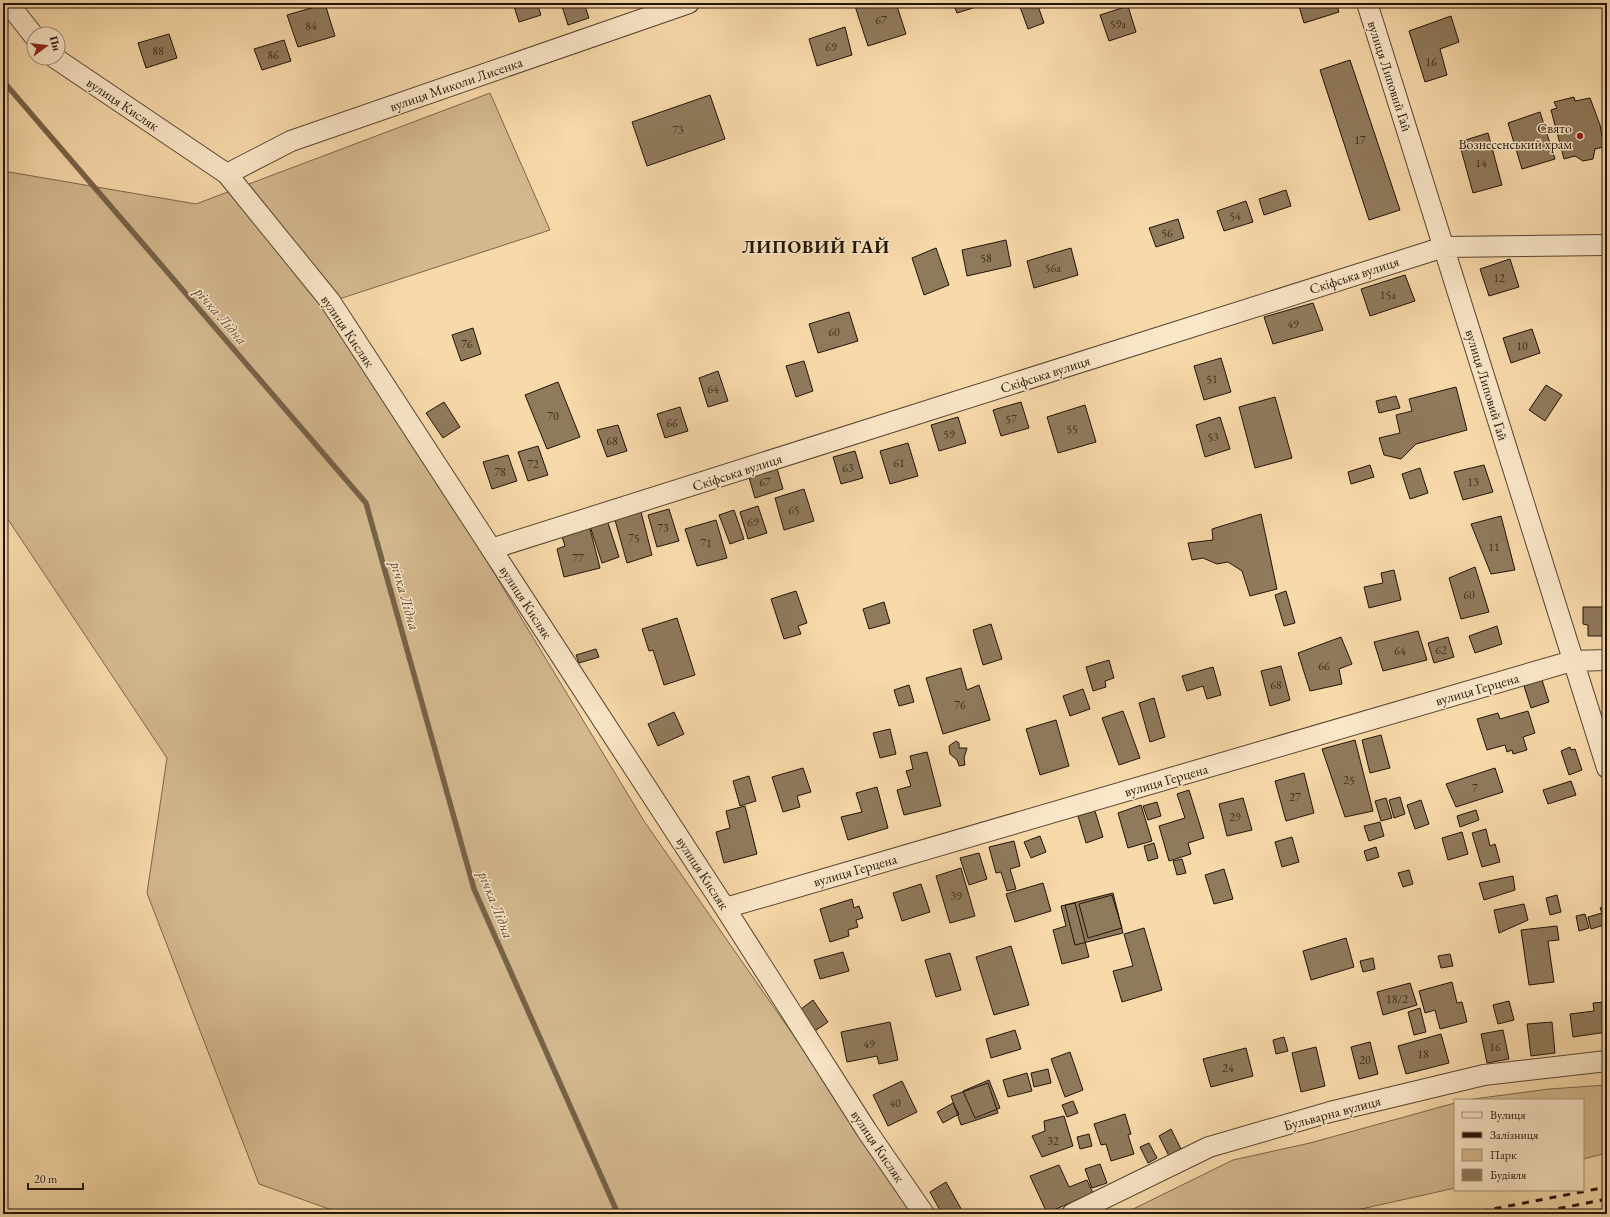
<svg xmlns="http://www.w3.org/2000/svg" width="1610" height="1217" font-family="'EB Garamond',serif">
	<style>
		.green { fill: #d3b88e; stroke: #7a664a }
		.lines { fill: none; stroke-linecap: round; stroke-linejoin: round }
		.stream { stroke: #766248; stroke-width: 5.5 }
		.building { fill: #907a5c; stroke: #201407 }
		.street-casing { stroke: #564530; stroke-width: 22 }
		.street { stroke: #fae6c8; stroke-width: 20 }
		.rail { stroke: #201407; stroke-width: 3; stroke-dasharray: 7 7; stroke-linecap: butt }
		.poi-dot { fill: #8f2418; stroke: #fae6c8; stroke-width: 1.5 }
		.labels { text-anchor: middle; stroke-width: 3; stroke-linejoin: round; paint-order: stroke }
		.number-label { font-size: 12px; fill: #3c2e1c }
		.street-label { font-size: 14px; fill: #201407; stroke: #fae6c8 }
		.poi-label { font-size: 14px; fill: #201407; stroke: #fae6c8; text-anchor: end }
		.water-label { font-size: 15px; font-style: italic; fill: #604e38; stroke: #fae6c8 }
		.district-label { font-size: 18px; font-weight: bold; letter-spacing: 1px; fill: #201407; stroke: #fae6c8 }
	</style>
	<rect width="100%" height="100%" fill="#f8d9aa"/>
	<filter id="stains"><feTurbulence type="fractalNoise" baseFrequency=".005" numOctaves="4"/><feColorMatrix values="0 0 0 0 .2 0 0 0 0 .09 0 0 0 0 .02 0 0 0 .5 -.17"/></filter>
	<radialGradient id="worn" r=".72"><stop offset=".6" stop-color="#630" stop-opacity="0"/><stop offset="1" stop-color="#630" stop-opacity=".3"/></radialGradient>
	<path class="green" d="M 490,93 L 550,230 L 330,302 L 644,821 L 918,1214 L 343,1214 L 259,1184 L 147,893 L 167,758 L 3,512 L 3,171 L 196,204 Z
		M 1607,1085 L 1607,1153 L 1583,1159 L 1583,1100 L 1466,1100 L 1549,1089 Z
		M 1455,1103 L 1455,1188 L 1339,1214 L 1123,1214 L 1233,1160 L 1310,1143 Z"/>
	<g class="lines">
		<path class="stream" d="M 3,81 L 366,503 L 474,889 L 618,1214"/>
	</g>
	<path class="building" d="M 513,3 L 537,3 L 541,15 L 519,22 Z
		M 561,3 L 584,3 L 589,18 L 568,25 Z
		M 864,3 L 896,3 L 906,34 L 868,46 L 855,6 Z
		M 953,3 L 975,3 L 976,7 L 957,13 Z
		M 1022,3 L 1037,3 L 1044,23 L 1028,29 L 1019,4 Z
		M 1298,3 L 1336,3 L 1339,12 L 1304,23 Z
		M 325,4 L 335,36 L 298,47 L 287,15 Z
		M 1128,6 L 1136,32 L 1109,41 L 1100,15 Z
		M 1451,16 L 1459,42 L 1440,49 L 1447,75 L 1425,82 L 1409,31 Z
		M 845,27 L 852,55 L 817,66 L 809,39 Z
		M 169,34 L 177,58 L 146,68 L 138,43 Z
		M 284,40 L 291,61 L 262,70 L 254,49 Z
		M 1350,60 L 1400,210 L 1369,220 L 1320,70 Z
		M 710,95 L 725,139 L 647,166 L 632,122 Z
		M 1574,97 L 1575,101 L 1590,98 L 1600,125 L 1604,147 L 1595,149 L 1593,159 L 1583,161 L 1575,156 L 1564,159 L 1551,110 L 1557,108 L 1554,102 Z
		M 1540,112 L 1555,159 L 1522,169 L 1508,123 Z
		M 1488,133 L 1502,185 L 1473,193 L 1459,142 Z
		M 1286,190 L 1291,206 L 1264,215 L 1259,199 Z
		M 1246,201 L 1253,222 L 1224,231 L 1217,211 Z
		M 1178,219 L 1184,238 L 1156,247 L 1149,228 Z
		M 1006,240 L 1011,266 L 967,276 L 962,250 Z
		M 936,248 L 949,285 L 924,295 L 912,258 Z
		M 1071,248 L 1078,275 L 1034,288 L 1027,261 Z
		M 1510,259 L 1519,287 L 1489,296 L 1480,269 Z
		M 1405,275 L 1415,301 L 1370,316 L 1361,289 Z
		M 1313,303 L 1323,330 L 1273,344 L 1264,317 Z
		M 849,312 L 858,341 L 818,353 L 809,324 Z
		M 473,328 L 481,354 L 461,361 L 452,335 Z
		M 1532,329 L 1540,353 L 1511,363 L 1503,338 Z
		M 1221,358 L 1231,392 L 1204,400 L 1194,366 Z
		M 804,361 L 813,391 L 796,397 L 786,366 Z
		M 718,371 L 728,401 L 708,407 L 699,378 Z
		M 558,382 L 580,437 L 547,449 L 525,395 Z
		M 1546,385 L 1562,395 L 1545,421 L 1529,410 Z
		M 1456,387 L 1467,430 L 1416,444 L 1401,459 L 1384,455 L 1379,438 L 1400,433 L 1396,415 L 1412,411 L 1409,399 Z
		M 1396,396 L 1400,408 L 1379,413 L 1376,401 Z
		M 1275,397 L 1292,458 L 1255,468 L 1239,407 Z
		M 444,402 L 460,427 L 443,438 L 426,413 Z
		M 1021,402 L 1029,428 L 1001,436 L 993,410 Z
		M 1085,405 L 1096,442 L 1058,453 L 1047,417 Z
		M 680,407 L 688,431 L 665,438 L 657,414 Z
		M 958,417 L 966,443 L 939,451 L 931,425 Z
		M 1220,417 L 1230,449 L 1205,457 L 1196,425 Z
		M 618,425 L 627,451 L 607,457 L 597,430 Z
		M 908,443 L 918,476 L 890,484 L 880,451 Z
		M 538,446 L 548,475 L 528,481 L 518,452 Z
		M 855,451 L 863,478 L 841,484 L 833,457 Z
		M 508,455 L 517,481 L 492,489 L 483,462 Z
		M 776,465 L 783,489 L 755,498 L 748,474 Z
		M 1370,465 L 1374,477 L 1351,484 L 1348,472 Z
		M 1484,465 L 1493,492 L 1463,500 L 1454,472 Z
		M 1420,468 L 1428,493 L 1410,499 L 1402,474 Z
		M 804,489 L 814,521 L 784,530 L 775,498 Z
		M 758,506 L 767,533 L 748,539 L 740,512 Z
		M 669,509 L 679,541 L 657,547 L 648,515 Z
		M 734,510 L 744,539 L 730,544 L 719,515 Z
		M 641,512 L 652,555 L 627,563 L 615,520 Z
		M 1261,514 L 1277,589 L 1250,596 L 1242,571 L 1228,562 L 1217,564 L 1203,558 L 1192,560 L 1188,543 L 1213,540 L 1212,529 Z
		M 1501,516 L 1515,570 L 1491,574 L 1471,524 Z
		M 607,520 L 619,557 L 602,563 L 590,526 Z
		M 716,520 L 727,558 L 697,566 L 685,529 Z
		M 589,525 L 600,568 L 564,577 L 557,549 L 565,546 L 561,533 Z
		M 1475,567 L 1489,612 L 1461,619 L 1449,578 Z
		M 1394,570 L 1401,600 L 1369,608 L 1364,587 L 1383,583 L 1381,573 Z
		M 796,591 L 807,623 L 798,626 L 801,634 L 784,639 L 771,599 Z
		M 1286,591 L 1295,623 L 1284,626 L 1275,595 Z
		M 884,602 L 890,623 L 869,629 L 863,609 Z
		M 1583,607 L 1607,607 L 1607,636 L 1588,636 L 1588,625 L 1583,624 Z
		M 677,618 L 695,675 L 664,685 L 653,650 L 649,651 L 642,629 Z
		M 991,624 L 1002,659 L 983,665 L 973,630 Z
		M 1497,626 L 1502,644 L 1475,653 L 1469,636 Z
		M 1418,631 L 1427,660 L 1383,671 L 1374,642 Z
		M 1341,637 L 1352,664 L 1339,669 L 1342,684 L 1310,691 L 1298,653 Z
		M 1448,637 L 1454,657 L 1434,663 L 1428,643 Z
		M 596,649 L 599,657 L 579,663 L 576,655 Z
		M 1109,660 L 1114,678 L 1105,681 L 1106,687 L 1093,691 L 1086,667 Z
		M 1281,666 L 1290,700 L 1270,706 L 1261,671 Z
		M 1213,667 L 1221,695 L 1207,699 L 1203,686 L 1187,691 L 1182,676 Z
		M 961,668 L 967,690 L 979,685 L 990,720 L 943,734 L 926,678 Z
		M 1542,680 L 1549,702 L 1531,708 L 1524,686 Z
		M 909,685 L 914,702 L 899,706 L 894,690 Z
		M 1083,689 L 1090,709 L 1070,716 L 1063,696 Z
		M 1154,698 L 1165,737 L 1150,742 L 1139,703 Z
		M 1123,711 L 1140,758 L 1119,765 L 1102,718 Z
		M 1528,711 L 1535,733 L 1523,737 L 1527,750 L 1513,754 L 1512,750 L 1507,752 L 1505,745 L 1487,750 L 1477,719 L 1498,713 L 1500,719 Z
		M 674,712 L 684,734 L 658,746 L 648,724 Z
		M 1056,720 L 1069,766 L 1040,775 L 1026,729 Z
		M 890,729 L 896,754 L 880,758 L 873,733 Z
		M 1381,735 L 1390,768 L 1370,773 L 1362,740 Z
		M 1355,740 L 1373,811 L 1345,817 L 1322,749 Z
		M 956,741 L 959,743 L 959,748 L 967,748 L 964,758 L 965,765 L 959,766 L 957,760 L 950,754 L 949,746 Z
		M 1570,747 L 1571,750 L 1575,749 L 1582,770 L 1569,775 L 1561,751 Z
		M 927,752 L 941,806 L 904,815 L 897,790 L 911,786 L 906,771 L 913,769 L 910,756 Z
		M 803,768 L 811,792 L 797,796 L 800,807 L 783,812 L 772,777 Z
		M 1495,768 L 1503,792 L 1456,807 L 1446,784 Z
		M 1304,773 L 1314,813 L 1286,821 L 1275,781 Z
		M 749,776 L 756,801 L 740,806 L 733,781 Z
		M 1571,781 L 1576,795 L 1548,804 L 1543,790 Z
		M 877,787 L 888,828 L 848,840 L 841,817 L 862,812 L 856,793 Z
		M 1189,790 L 1204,838 L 1188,843 L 1191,854 L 1169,861 L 1159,826 L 1185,818 L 1177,794 Z
		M 1400,797 L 1405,814 L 1394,818 L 1389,800 Z
		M 1243,798 L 1252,830 L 1227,836 L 1219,804 Z
		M 1386,798 L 1392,818 L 1381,821 L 1375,801 Z
		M 1421,800 L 1429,824 L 1415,829 L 1407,805 Z
		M 1157,802 L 1161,816 L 1148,820 L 1143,806 Z
		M 1141,805 L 1152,841 L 1128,848 L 1118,813 Z
		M 745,806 L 757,854 L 724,863 L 716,832 L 730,828 L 726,811 Z
		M 1476,810 L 1479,820 L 1460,827 L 1457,816 Z
		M 1095,811 L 1103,837 L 1086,843 L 1078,816 Z
		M 1380,822 L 1384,836 L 1369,841 L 1364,826 Z
		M 1486,829 L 1490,846 L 1495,844 L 1500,862 L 1482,867 L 1472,833 Z
		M 1462,832 L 1468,854 L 1448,860 L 1442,838 Z
		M 1040,836 L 1046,852 L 1031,858 L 1024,842 Z
		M 1292,837 L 1299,862 L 1282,867 L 1275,842 Z
		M 1014,841 L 1020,866 L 1010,869 L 1016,889 L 1007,891 L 1001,872 L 996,873 L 989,847 Z
		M 1154,843 L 1158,858 L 1148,861 L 1144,846 Z
		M 1376,847 L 1379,857 L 1367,861 L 1364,851 Z
		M 979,853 L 987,879 L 969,885 L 960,858 Z
		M 1182,859 L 1186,873 L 1177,875 L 1173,861 Z
		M 961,868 L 975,916 L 950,923 L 936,876 Z
		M 1224,869 L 1233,899 L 1214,904 L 1205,875 Z
		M 1409,870 L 1413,884 L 1403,887 L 1398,873 Z
		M 1513,876 L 1515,890 L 1484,900 L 1479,883 Z
		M 1043,883 L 1051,911 L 1015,922 L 1006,894 Z
		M 921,884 L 930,912 L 902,921 L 893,893 Z
		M 1113,893 L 1123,933 L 1075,945 L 1065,905 Z
		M 1112,895 L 1122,928 L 1088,938 L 1079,904 Z
		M 1557,895 L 1561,912 L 1550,915 L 1546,898 Z
		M 852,899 L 854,908 L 859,906 L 863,918 L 856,920 L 858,927 L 848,930 L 849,936 L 830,942 L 820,909 Z
		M 1075,903 L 1089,957 L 1062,964 L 1053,930 L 1066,926 L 1061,906 Z
		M 1524,904 L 1528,920 L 1499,933 L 1494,910 Z
		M 1607,906 L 1607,924 L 1591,929 L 1588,917 L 1602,913 L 1600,908 Z
		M 1585,914 L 1589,928 L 1579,931 L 1576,916 Z
		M 1557,926 L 1559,940 L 1548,941 L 1554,982 L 1529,985 L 1521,930 Z
		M 1144,928 L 1162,990 L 1122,1002 L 1113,971 L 1133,966 L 1124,934 Z
		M 1346,938 L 1354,967 L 1311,980 L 1303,951 Z
		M 1011,946 L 1029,1005 L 994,1015 L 976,957 Z
		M 843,952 L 849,971 L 820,979 L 814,960 Z
		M 950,953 L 961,990 L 936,997 L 925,960 Z
		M 1450,954 L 1453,966 L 1441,968 L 1438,956 Z
		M 1373,958 L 1375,969 L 1363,972 L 1360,961 Z
		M 1452,982 L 1457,1003 L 1462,1002 L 1467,1022 L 1440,1029 L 1435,1010 L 1425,1013 L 1419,991 Z
		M 1410,983 L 1417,1005 L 1383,1015 L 1377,992 Z
		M 813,1000 L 828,1022 L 812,1033 L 797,1012 Z
		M 1509,1001 L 1514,1020 L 1498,1024 L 1493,1005 Z
		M 1605,1002 L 1607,1032 L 1573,1037 L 1570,1014 L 1594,1011 L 1593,1003 Z
		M 1420,1008 L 1426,1032 L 1414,1035 L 1408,1012 Z
		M 890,1022 L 898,1060 L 879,1064 L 877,1056 L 847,1062 L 841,1032 Z
		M 1552,1022 L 1555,1053 L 1531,1056 L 1527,1024 Z
		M 1015,1030 L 1021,1049 L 991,1058 L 986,1039 Z
		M 1503,1030 L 1509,1059 L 1487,1063 L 1481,1034 Z
		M 1441,1034 L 1449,1063 L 1406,1074 L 1398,1046 Z
		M 1284,1037 L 1288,1051 L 1276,1054 L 1273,1040 Z
		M 1370,1042 L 1378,1074 L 1359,1079 L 1351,1047 Z
		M 1316,1047 L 1325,1086 L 1301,1092 L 1292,1053 Z
		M 1246,1048 L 1253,1076 L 1211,1087 L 1203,1059 Z
		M 1070,1052 L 1083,1090 L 1065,1097 L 1051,1059 Z
		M 1048,1069 L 1051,1083 L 1034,1087 L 1031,1073 Z
		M 1027,1073 L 1032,1091 L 1008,1097 L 1003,1080 Z
		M 989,1080 L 1000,1108 L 975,1118 L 963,1091 Z
		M 902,1081 L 917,1112 L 888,1126 L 873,1095 Z
		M 988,1083 L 998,1113 L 961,1125 L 951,1096 Z
		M 1073,1101 L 1078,1113 L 1067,1117 L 1062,1105 Z
		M 953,1103 L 959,1114 L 943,1123 L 937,1112 Z
		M 1125,1114 L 1131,1134 L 1128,1135 L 1134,1154 L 1111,1161 L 1106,1144 L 1101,1145 L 1094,1124 Z
		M 1064,1116 L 1073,1146 L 1042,1157 L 1032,1136 L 1045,1131 L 1044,1121 Z
		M 1171,1129 L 1181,1149 L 1169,1156 L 1159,1136 Z
		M 1089,1134 L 1092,1146 L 1080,1149 L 1077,1137 Z
		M 1149,1143 L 1157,1158 L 1148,1163 L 1140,1147 Z
		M 1100,1164 L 1107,1183 L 1092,1188 L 1085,1169 Z
		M 1059,1165 L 1069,1187 L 1087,1180 L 1093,1193 L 1047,1213 L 1030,1176 Z
		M 946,1182 L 964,1214 L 942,1214 L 930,1192 Z"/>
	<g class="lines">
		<g class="street-casing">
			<path id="street" d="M 8,3 L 34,36
				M 1367,3 L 1607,768
				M 55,58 L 227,174 L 330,301 L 725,908 L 867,1131 L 924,1214
				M 227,174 L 291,141 L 689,3
				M 491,549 L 1444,247 L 1607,245
				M 725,908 L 1572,661 L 1607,660
				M 1072,1214 L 1209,1147 L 1330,1112 L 1484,1075 L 1607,1061"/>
		</g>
		<use href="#street" class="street"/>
		<path class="rail" d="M 1467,1214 L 1607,1187
			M 1531,1214 L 1607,1199"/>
	</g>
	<circle class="poi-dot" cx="1580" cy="136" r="4"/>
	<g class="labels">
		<g class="number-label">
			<text x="881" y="24">67</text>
			<text x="1118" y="28">59а</text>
			<text x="311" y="30">84</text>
			<text x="831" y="51">69</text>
			<text x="158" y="55">88</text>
			<text x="273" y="59">86</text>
			<text x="1431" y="66">16</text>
			<text x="678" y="134">73</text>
			<text x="1360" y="144">17</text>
			<text x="1481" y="167">14</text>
			<text x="1235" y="220">54</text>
			<text x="1167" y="237">56</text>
			<text x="986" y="262">58</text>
			<text x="1053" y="272">56а</text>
			<text x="1499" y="282">12</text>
			<text x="1388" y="299">15а</text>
			<text x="1293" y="328">49</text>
			<text x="834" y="336">60</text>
			<text x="467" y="348">76</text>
			<text x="1522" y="350">10</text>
			<text x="1212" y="383">51</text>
			<text x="713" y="393">64</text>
			<text x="553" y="420">70</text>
			<text x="1011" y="423">57</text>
			<text x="672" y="427">66</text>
			<text x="1072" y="433">55</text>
			<text x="949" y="438">59</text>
			<text x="1213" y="441">53</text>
			<text x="612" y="445">68</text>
			<text x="899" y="467">61</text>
			<text x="533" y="468">72</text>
			<text x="848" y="472">63</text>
			<text x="500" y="476">78</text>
			<text x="765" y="486">67</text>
			<text x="1473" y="486">13</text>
			<text x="794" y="514">65</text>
			<text x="753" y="526">69</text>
			<text x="663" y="532">73</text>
			<text x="634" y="542">75</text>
			<text x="706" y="547">71</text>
			<text x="1494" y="551">11</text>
			<text x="578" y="562">77</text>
			<text x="1469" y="599">60</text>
			<text x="1441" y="654">62</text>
			<text x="1400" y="655">64</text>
			<text x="1324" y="670">66</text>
			<text x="1276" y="689">68</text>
			<text x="960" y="709">76</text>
			<text x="1349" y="784">25</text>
			<text x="1475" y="792">7</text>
			<text x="1295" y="801">27</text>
			<text x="1235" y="821">29</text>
			<text x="956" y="900">39</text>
			<text x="1397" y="1003">18/2</text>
			<text x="869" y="1048">49</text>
			<text x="1495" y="1051">16</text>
			<text x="1423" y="1058">18</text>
			<text x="1365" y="1064">20</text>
			<text x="1228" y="1072">24</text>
			<text x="895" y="1107">40</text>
			<text x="1053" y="1145">32</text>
		</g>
		<g class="street-label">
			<text transform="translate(1390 76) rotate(72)" y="5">вулиця Липовий Гай</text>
			<text transform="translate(456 84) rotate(-19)" y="5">вулиця Миколи Лисенка</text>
			<text transform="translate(123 104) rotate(34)" y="5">вулиця Кисляк</text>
			<text transform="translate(1354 275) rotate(-18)" y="5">Скіфська вулиця</text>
			<text transform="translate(348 331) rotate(56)" y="5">вулиця Кисляк</text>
			<text transform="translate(1045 374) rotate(-18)" y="5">Скіфська вулиця</text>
			<text transform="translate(1487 385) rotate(73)" y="5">вулиця Липовий Гай</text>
			<text transform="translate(737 472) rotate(-18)" y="5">Скіфська вулиця</text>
			<text transform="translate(526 602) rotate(57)" y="5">вулиця Кисляк</text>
			<text transform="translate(1477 689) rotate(-16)" y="5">вулиця Герцена</text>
			<text transform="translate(1166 780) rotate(-16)" y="5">вулиця Герцена</text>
			<text transform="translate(855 870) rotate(-16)" y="5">вулиця Герцена</text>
			<text transform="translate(703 873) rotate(57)" y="5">вулиця Кисляк</text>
			<text transform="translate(1332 1113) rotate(-15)" y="5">Бульварна вулиця</text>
			<text transform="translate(878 1146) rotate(56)" y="5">вулиця Кисляк</text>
		</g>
		<g class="poi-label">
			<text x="1572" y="133">Свято<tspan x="1572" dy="16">Вознесенський храм</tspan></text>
		</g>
		<g class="water-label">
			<text transform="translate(221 316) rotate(49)" y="5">річка Лідна</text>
			<text transform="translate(405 596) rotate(74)" y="5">річка Лідна</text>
			<text transform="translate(496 905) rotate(68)" y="5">річка Лідна</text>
		</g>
		<g class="district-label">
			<text x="816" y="253">ЛИПОВИЙ ГАЙ</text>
		</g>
	</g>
	<rect width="1610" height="1217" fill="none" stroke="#f8d9aa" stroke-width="16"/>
	<rect x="4" y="4" width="1602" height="1209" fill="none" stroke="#201407" stroke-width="2"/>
	<rect x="8" y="8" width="1594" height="1201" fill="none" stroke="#201407"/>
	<rect x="1454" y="1099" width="130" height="92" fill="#fae6c8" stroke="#a3927b"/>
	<rect x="1462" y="1112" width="20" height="6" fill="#fae6c8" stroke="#a3927b"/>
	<text x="1490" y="1119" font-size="12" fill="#201407">Вулиця</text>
	<rect x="1462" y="1132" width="20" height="6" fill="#201407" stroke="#a3927b"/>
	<text x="1490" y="1139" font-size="12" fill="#201407">Залізниця</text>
	<rect x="1462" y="1149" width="20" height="12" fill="#d3b88e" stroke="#a3927b"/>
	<text x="1490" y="1159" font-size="12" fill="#201407">Парк</text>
	<rect x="1462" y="1169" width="20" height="12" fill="#907a5c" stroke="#a3927b"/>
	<text x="1490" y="1179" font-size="12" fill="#201407">Будівля</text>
	<g transform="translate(46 46) rotate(75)"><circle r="19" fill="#fae6c8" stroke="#a3927b"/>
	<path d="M0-3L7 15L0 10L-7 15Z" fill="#8f2418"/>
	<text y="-6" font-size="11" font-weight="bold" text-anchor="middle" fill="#201407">Пн</text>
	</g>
	<path d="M28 1183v6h55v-6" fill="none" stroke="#201407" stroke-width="2"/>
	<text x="34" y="1183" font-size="12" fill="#201407" stroke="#fae6c8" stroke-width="3" paint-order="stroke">20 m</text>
	<rect width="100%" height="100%" filter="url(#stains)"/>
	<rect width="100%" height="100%" fill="url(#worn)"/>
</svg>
